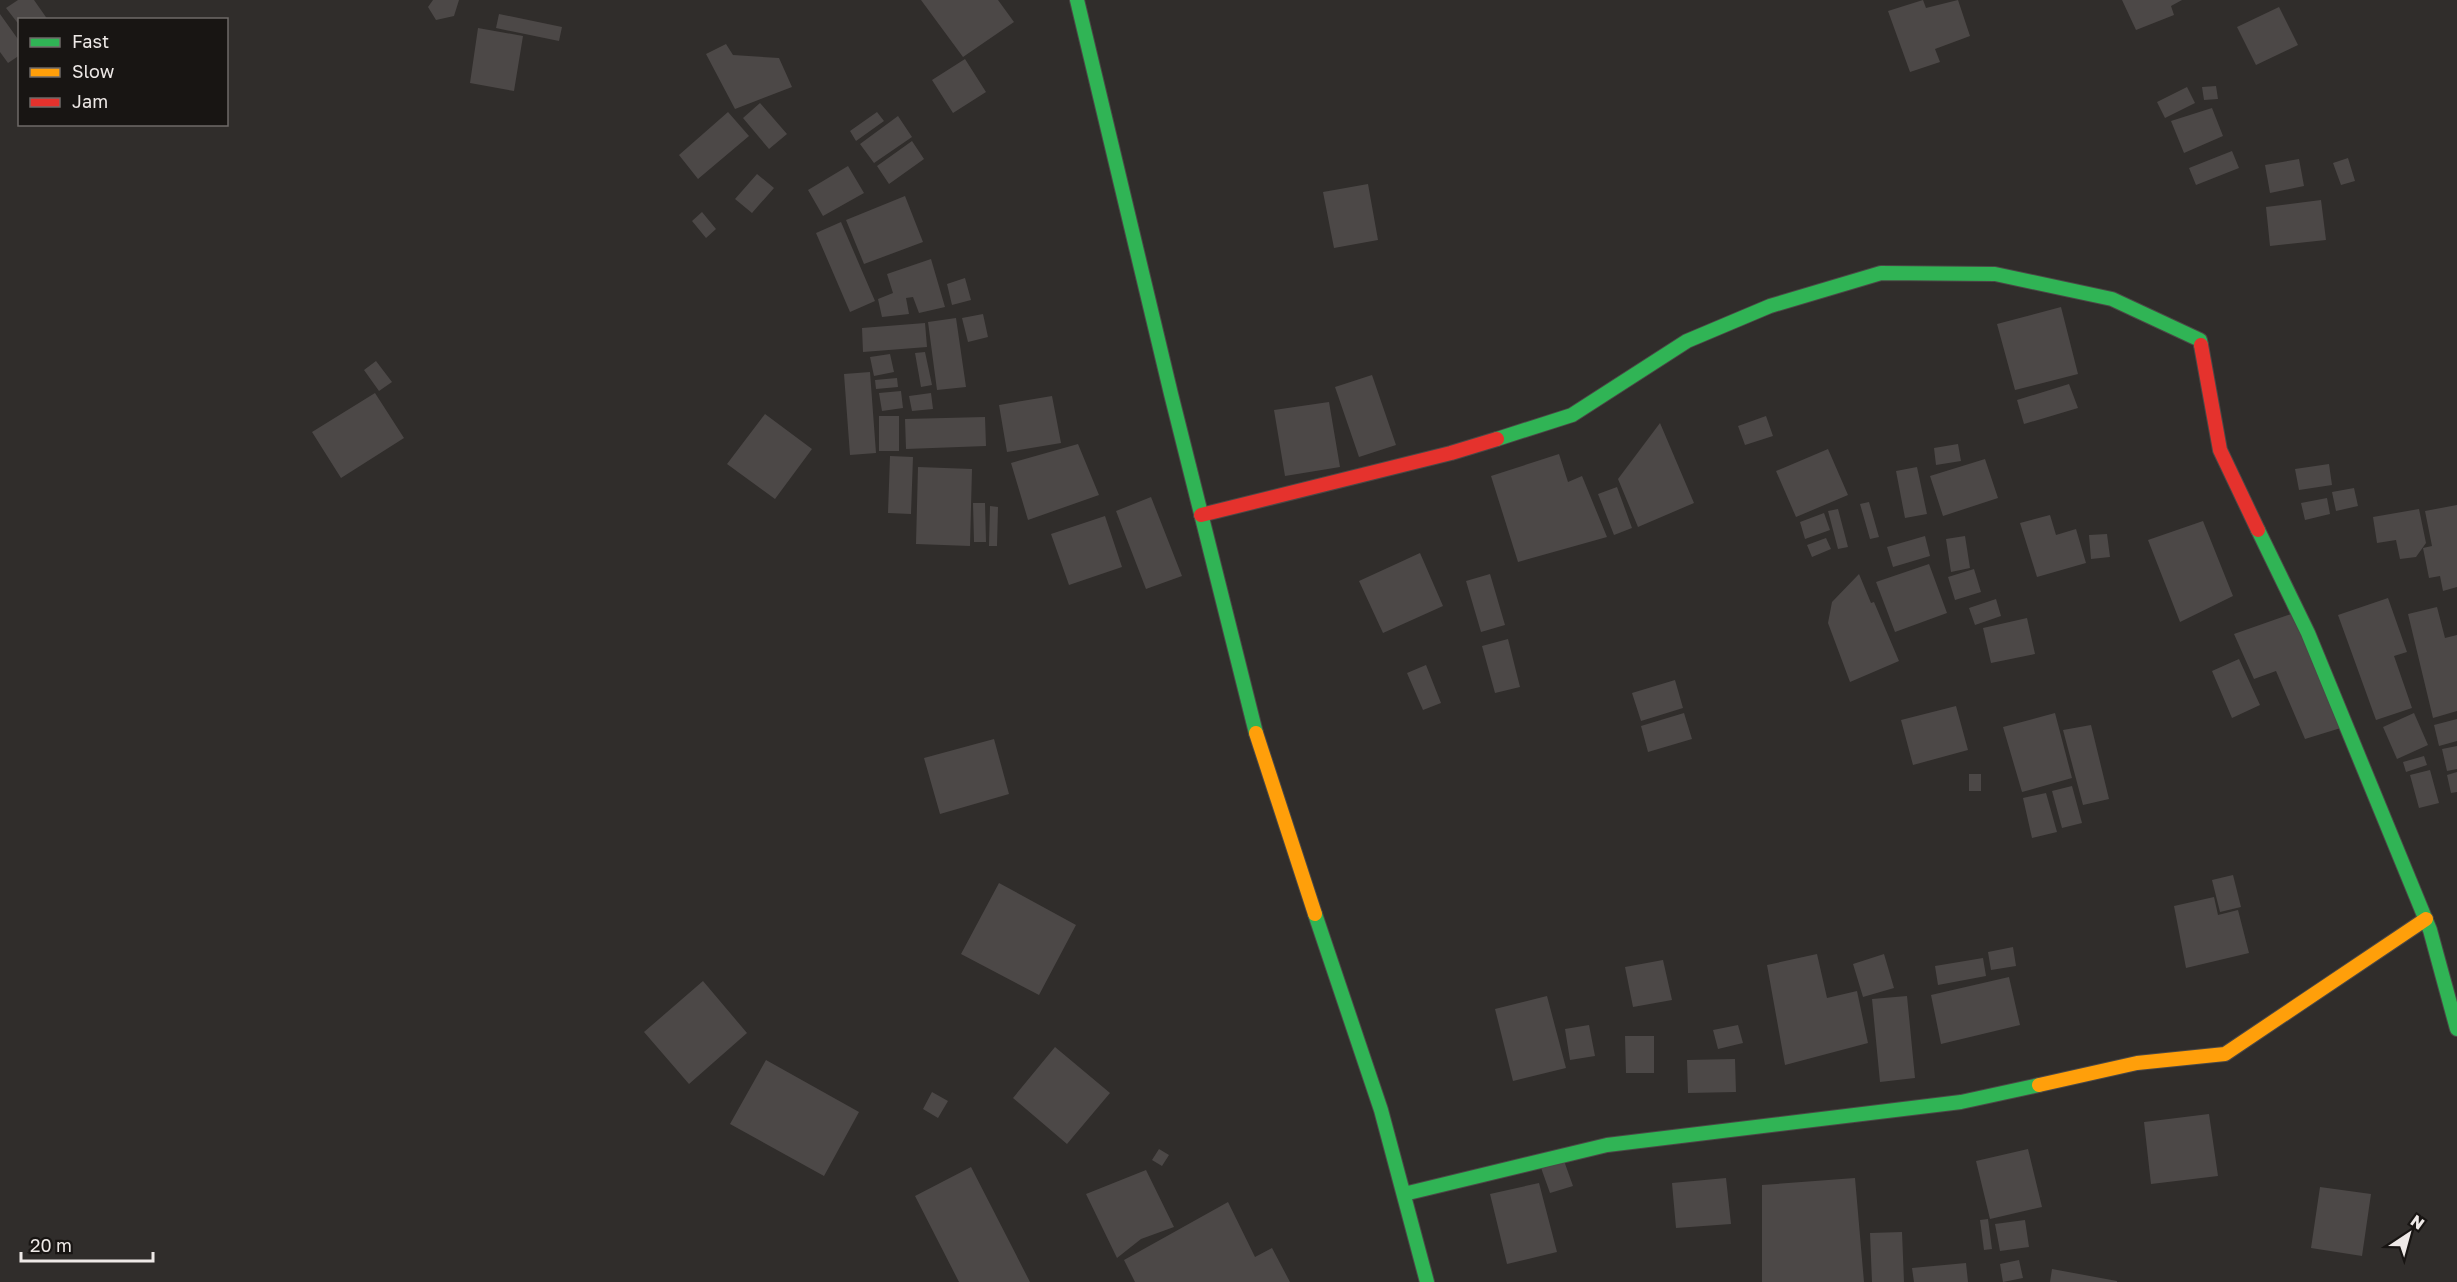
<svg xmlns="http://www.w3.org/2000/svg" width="2457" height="1282" font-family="'Golos Text',sans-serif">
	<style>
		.building { fill: #4c4847 }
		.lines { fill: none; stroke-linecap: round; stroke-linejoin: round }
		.fast-casing { stroke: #4b4846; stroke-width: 16 }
		.slow-casing { stroke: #4b4846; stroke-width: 16 }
		.jam-casing { stroke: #4b4846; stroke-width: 16 }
		.fast { stroke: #30b455; stroke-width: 14 }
		.slow { stroke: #ff9f0a; stroke-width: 14 }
		.jam { stroke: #e5322d; stroke-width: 14 }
	</style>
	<rect width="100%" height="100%" fill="#302d2b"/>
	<path class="building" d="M 18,0 L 34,0 L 48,20 L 20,20 L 20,26 L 6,8 Z
		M 433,0 L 459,0 L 454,16 L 436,20 L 428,7 Z
		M 921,0 L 998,0 L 1014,22 L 963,57 Z
		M 1923,0 L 1926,8 L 1958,0 L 1970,36 L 1935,49 L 1940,62 L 1910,72 L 1888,11 Z
		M 2122,0 L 2182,0 L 2171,6 L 2174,15 L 2136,30 Z
		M 2279,7 L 2298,45 L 2256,65 L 2237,27 Z
		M 0,14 L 20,42 L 20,55 L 8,63 L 0,52 Z
		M 499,14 L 562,27 L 559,41 L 496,28 Z
		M 478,28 L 523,36 L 514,91 L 470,83 Z
		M 726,44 L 733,55 L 779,58 L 792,87 L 735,109 L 706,54 Z
		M 965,59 L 986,92 L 953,113 L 932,80 Z
		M 2216,86 L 2218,99 L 2204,100 L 2202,87 Z
		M 2187,87 L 2195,103 L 2165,118 L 2157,102 Z
		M 760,103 L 787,134 L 769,149 L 743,118 Z
		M 2212,108 L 2223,136 L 2184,153 L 2171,121 Z
		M 728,112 L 749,136 L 698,179 L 679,155 Z
		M 877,112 L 884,121 L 856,141 L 850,131 Z
		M 898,116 L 912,137 L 874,163 L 860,144 Z
		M 912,141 L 924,159 L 889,184 L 877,166 Z
		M 2232,151 L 2239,168 L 2196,185 L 2189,168 Z
		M 2348,158 L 2355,181 L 2341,185 L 2333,163 Z
		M 2299,159 L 2304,186 L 2270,193 L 2265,165 Z
		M 848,166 L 864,193 L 823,216 L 808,190 Z
		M 757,174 L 774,188 L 752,213 L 735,199 Z
		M 1368,184 L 1378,240 L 1334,248 L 1323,192 Z
		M 905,196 L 923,242 L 864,264 L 846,220 Z
		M 2321,200 L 2326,240 L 2270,246 L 2266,207 Z
		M 702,212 L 716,229 L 706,238 L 692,221 Z
		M 841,222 L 875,301 L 850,312 L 816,233 Z
		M 931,259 L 945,307 L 919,313 L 913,297 L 906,298 L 909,314 L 882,317 L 878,299 L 893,293 L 887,274 Z
		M 965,278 L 971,300 L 952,305 L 947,284 Z
		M 2061,307 L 2078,374 L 2015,390 L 1997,324 Z
		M 983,314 L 988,337 L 968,342 L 962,318 Z
		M 956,318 L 966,387 L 937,390 L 928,322 Z
		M 925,323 L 927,347 L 863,352 L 862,328 Z
		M 925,352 L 932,385 L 921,387 L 915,353 Z
		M 890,354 L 894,372 L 874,376 L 870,357 Z
		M 376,361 L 392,382 L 379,391 L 364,370 Z
		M 870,372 L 876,453 L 850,455 L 844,374 Z
		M 1372,375 L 1396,445 L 1359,457 L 1335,387 Z
		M 897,378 L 898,387 L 876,389 L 875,380 Z
		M 2069,384 L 2078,408 L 2024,424 L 2017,400 Z
		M 901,391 L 903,408 L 882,411 L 879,393 Z
		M 375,393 L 404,438 L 341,478 L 312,432 Z
		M 931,393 L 933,409 L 912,411 L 909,396 Z
		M 1052,396 L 1061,443 L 1007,452 L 999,405 Z
		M 1329,402 L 1340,467 L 1285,476 L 1274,410 Z
		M 765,414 L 812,449 L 775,499 L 727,464 Z
		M 879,416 L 899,416 L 899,451 L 879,451 Z
		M 1766,416 L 1773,436 L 1745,445 L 1738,426 Z
		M 985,417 L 986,446 L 906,449 L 905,419 Z
		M 1660,423 L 1694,503 L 1638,527 L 1618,479 Z
		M 1078,444 L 1099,495 L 1028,520 L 1011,463 Z
		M 1958,444 L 1961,461 L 1936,465 L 1934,448 Z
		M 1828,449 L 1848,495 L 1796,517 L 1776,471 Z
		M 1559,454 L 1568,482 L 1582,476 L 1607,537 L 1518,562 L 1491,476 Z
		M 890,456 L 913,457 L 911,514 L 888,513 Z
		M 1985,459 L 1998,498 L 1943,516 L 1930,476 Z
		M 2329,464 L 2332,485 L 2299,490 L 2295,469 Z
		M 918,467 L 972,469 L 970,546 L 916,544 Z
		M 1917,467 L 1927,514 L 1905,518 L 1896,471 Z
		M 1617,487 L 1632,528 L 1614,535 L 1598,494 Z
		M 2354,488 L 2358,506 L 2336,511 L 2332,492 Z
		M 1151,497 L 1182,576 L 1146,589 L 1116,511 Z
		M 2327,498 L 2330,514 L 2305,520 L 2301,503 Z
		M 1869,502 L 1879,537 L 1870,539 L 1860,504 Z
		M 973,503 L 985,503 L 986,542 L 974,542 Z
		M 2457,505 L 2457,587 L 2443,591 L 2440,576 L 2429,578 L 2423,548 L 2432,546 L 2425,511 Z
		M 990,506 L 998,507 L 997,546 L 989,546 Z
		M 1838,509 L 1848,547 L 1838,549 L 1828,511 Z
		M 2419,509 L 2426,543 L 2416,557 L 2400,559 L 2396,540 L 2377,543 L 2373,517 Z
		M 1824,513 L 1830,530 L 1805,539 L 1800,522 Z
		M 2050,515 L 2056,535 L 2076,529 L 2086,563 L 2037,577 L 2020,523 Z
		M 1105,516 L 1122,567 L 1069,585 L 1051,534 Z
		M 2203,521 L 2233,596 L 2180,622 L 2148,540 Z
		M 2107,534 L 2110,557 L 2091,559 L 2089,535 Z
		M 1925,536 L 1930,556 L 1893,567 L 1887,547 Z
		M 1965,536 L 1970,568 L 1951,572 L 1946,539 Z
		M 1826,538 L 1831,549 L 1812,557 L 1807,545 Z
		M 1420,553 L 1443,606 L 1383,633 L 1359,581 Z
		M 1929,564 L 1947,613 L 1895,632 L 1876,582 Z
		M 1974,569 L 1981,592 L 1955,600 L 1948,577 Z
		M 1490,574 L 1505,625 L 1481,632 L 1466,581 Z
		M 1859,574 L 1871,603 L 1874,602 L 1899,661 L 1850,682 L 1828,623 L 1832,602 Z
		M 2388,598 L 2407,652 L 2394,656 L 2412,708 L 2376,720 L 2338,615 Z
		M 1996,599 L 2001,616 L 1975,625 L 1969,608 Z
		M 2437,607 L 2445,638 L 2457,635 L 2457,711 L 2433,718 L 2408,614 Z
		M 2294,613 L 2344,727 L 2305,739 L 2276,671 L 2254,679 L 2234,634 Z
		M 2027,618 L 2035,654 L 1991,663 L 1983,628 Z
		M 1508,639 L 1520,687 L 1495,693 L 1482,646 Z
		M 2239,659 L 2260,705 L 2232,718 L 2212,671 Z
		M 1426,665 L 1441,703 L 1423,710 L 1407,673 Z
		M 1675,680 L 1683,708 L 1641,721 L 1632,693 Z
		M 1956,706 L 1968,750 L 1913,765 L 1901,720 Z
		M 1684,713 L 1692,739 L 1648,752 L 1641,726 Z
		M 2055,713 L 2072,778 L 2022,792 L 2003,727 Z
		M 2414,713 L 2428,745 L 2397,759 L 2383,727 Z
		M 2457,719 L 2457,741 L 2439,746 L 2434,725 Z
		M 2091,725 L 2109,799 L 2083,805 L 2063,730 Z
		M 994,739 L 1009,794 L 940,814 L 924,758 Z
		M 2457,746 L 2457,769 L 2447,771 L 2442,749 Z
		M 2424,756 L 2427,765 L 2406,772 L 2403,762 Z
		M 2430,770 L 2439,803 L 2419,808 L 2410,775 Z
		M 2457,772 L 2457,792 L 2451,793 L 2447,775 Z
		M 1969,774 L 1981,774 L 1981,791 L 1969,791 Z
		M 2072,786 L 2082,823 L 2062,828 L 2052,791 Z
		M 2046,793 L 2057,832 L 2032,838 L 2023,798 Z
		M 2233,875 L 2241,907 L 2220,912 L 2212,880 Z
		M 999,883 L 1076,925 L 1039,995 L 961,954 Z
		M 2214,897 L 2218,915 L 2238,910 L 2249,953 L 2186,968 L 2174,906 Z
		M 2013,947 L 2016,966 L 1991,970 L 1988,952 Z
		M 1817,954 L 1827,998 L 1857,991 L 1868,1043 L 1785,1065 L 1767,965 Z
		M 1884,954 L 1894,988 L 1863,997 L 1853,964 Z
		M 1983,958 L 1986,976 L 1938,985 L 1935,966 Z
		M 1663,960 L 1672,1000 L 1633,1007 L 1625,967 Z
		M 2009,977 L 2020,1025 L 1941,1044 L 1931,995 Z
		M 703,981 L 747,1033 L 689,1084 L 644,1032 Z
		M 1547,996 L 1566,1068 L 1513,1081 L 1495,1009 Z
		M 1907,996 L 1915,1078 L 1880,1082 L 1872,999 Z
		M 1589,1025 L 1595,1056 L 1570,1060 L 1565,1029 Z
		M 1738,1025 L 1743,1043 L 1718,1049 L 1713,1030 Z
		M 1625,1036 L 1654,1036 L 1654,1073 L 1626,1073 Z
		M 1055,1047 L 1110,1093 L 1067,1144 L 1013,1098 Z
		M 1735,1059 L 1736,1092 L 1688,1093 L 1687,1060 Z
		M 766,1060 L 859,1112 L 824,1176 L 730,1124 Z
		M 932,1092 L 948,1101 L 938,1118 L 923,1109 Z
		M 2209,1114 L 2218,1176 L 2151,1184 L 2144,1122 Z
		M 1159,1149 L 1169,1155 L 1162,1166 L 1152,1160 Z
		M 2028,1149 L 2042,1207 L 1990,1219 L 1976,1161 Z
		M 1563,1158 L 1573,1186 L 1550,1193 L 1540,1165 Z
		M 971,1167 L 1030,1282 L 959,1282 L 915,1196 Z
		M 1146,1170 L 1174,1227 L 1141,1239 L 1117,1258 L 1086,1194 Z
		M 1726,1178 L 1731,1224 L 1676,1228 L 1672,1183 Z
		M 1855,1178 L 1864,1282 L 1762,1282 L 1762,1185 Z
		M 1539,1183 L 1557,1252 L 1507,1264 L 1490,1194 Z
		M 2320,1187 L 2371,1194 L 2362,1256 L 2311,1248 Z
		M 1228,1202 L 1255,1257 L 1272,1248 L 1290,1282 L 1135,1282 L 1124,1260 Z
		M 1988,1219 L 1992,1249 L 1984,1250 L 1980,1220 Z
		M 2025,1220 L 2029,1247 L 2000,1251 L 1995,1224 Z
		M 1902,1232 L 1904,1282 L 1872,1282 L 1870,1233 Z
		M 2019,1260 L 2023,1278 L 2003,1282 L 2000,1264 Z
		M 1966,1263 L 1968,1282 L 1914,1282 L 1912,1268 Z
		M 2052,1269 L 2117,1281 L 2117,1282 L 2050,1282 Z"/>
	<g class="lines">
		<g class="fast-casing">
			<path id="fast" d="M 1077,0 L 1171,394 L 1256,733
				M 1497,439 L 1572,415 L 1687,341 L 1770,306 L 1881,273 L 1995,274 L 2112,299 L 2200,340 L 2201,345
				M 2258,530 L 2308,633 L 2430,930 L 2457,1029
				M 1315,914 L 1381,1110 L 1427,1282
				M 1404,1194 L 1607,1145 L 1961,1102 L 2039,1085"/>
		</g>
		<g class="slow-casing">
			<path id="slow" d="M 1256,733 L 1315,914
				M 2039,1085 L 2137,1063 L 2225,1054 L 2426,919"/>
		</g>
		<g class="jam-casing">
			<path id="jam" d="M 2201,345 L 2220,450 L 2258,530
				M 1201,515 L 1451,453 L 1497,439"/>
		</g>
		<use href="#fast" class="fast"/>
		<use href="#slow" class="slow"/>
		<use href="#jam" class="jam"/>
	</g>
	<rect x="18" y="18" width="210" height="108" fill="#181513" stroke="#6e6a68" stroke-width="1.5"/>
	<rect x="30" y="38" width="30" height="9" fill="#30b455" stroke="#6e6a68" stroke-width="1.5"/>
	<text x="72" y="48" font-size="18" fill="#eee9e7">Fast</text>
	<rect x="30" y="68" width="30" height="9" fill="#ff9f0a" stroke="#6e6a68" stroke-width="1.5"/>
	<text x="72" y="78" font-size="18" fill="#eee9e7">Slow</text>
	<rect x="30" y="98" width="30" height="9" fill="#e5322d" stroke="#6e6a68" stroke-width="1.5"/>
	<text x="72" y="108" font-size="18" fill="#eee9e7">Jam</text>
	<g transform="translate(2409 1234) rotate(36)" stroke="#181513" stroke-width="4.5" paint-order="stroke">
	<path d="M0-4.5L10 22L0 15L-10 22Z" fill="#eee9e7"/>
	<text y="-9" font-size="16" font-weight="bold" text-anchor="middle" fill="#eee9e7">N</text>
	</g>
	<path d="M21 1252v9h132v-9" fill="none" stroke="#eee9e7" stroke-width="3"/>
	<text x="30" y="1252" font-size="18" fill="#eee9e7" stroke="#181513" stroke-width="4.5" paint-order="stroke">20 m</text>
</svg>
